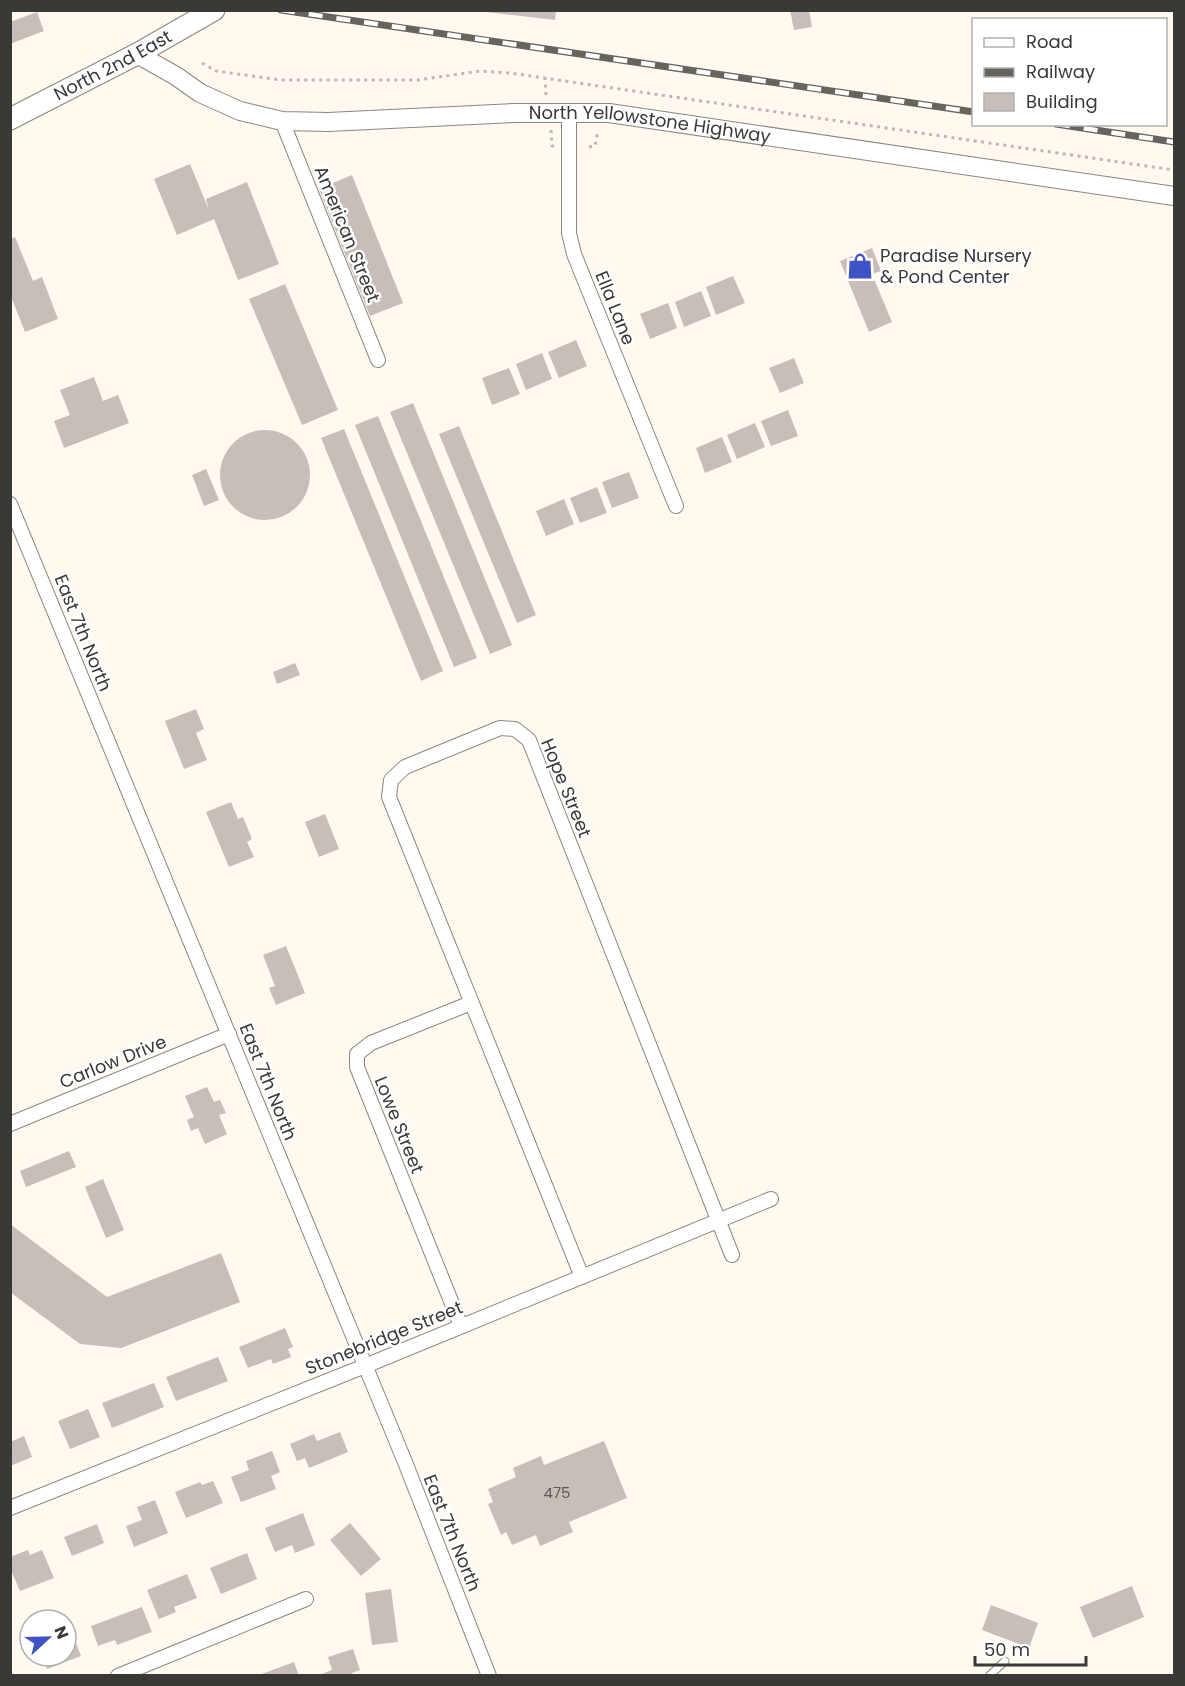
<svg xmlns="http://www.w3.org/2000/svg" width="1185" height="1686" font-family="Poppins,sans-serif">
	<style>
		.building { fill: #c8beb9 }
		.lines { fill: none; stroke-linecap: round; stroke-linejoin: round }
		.service-casing { stroke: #8b867e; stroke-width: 9 }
		.minor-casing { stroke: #8b867e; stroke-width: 16 }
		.secondary-casing { stroke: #8b867e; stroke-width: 20 }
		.primary-casing { stroke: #8b867e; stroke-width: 23 }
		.path { stroke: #bcb8b1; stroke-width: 3; stroke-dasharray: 3 4.5; stroke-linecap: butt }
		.service { stroke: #fff; stroke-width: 7 }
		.minor { stroke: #fff; stroke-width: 14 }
		.secondary { stroke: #fff; stroke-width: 18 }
		.primary { stroke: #fff; stroke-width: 21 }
		.rail-casing { stroke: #67645f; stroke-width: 7 }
		.rail { stroke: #fff; stroke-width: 4.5; stroke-dasharray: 14; stroke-linecap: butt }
		.labels { text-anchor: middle; stroke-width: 5; stroke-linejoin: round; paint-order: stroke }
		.number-label { font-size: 15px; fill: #5e5a57 }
		.street-label { font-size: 18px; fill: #3b3936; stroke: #fff }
		.poi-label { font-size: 18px; fill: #3b3936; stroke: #fff; text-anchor: start }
	</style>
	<rect width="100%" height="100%" fill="#fff9f0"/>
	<path class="building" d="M 486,10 L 556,10 L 555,20 L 486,12 Z
		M 790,10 L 809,10 L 812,27 L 794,30 Z
		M 37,12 L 44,31 L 10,44 L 10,22 Z
		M 190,164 L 209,210 L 206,199 L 247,182 L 279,264 L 238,280 L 214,219 L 177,235 L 154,179 Z
		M 352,175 L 403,303 L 370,316 L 319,189 Z
		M 15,237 L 33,281 L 42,277 L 58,319 L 25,332 L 10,294 L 10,239 Z
		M 872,248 L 881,271 L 872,274 L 892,322 L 869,332 L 840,261 Z
		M 733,276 L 745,303 L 716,315 L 706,287 Z
		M 285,284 L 338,410 L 302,425 L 249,299 Z
		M 701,291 L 711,316 L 684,327 L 675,302 Z
		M 668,303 L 677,328 L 650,339 L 640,314 Z
		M 576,340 L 587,366 L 559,378 L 548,352 Z
		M 542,353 L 552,379 L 526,390 L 516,364 Z
		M 794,358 L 804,383 L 780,393 L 769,368 Z
		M 509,368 L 520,394 L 492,405 L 482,378 Z
		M 94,377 L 103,401 L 118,395 L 129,423 L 64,448 L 54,421 L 70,415 L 60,390 Z
		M 413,403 L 512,645 L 490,654 L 390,412 Z
		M 788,410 L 798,436 L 771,446 L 761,421 Z
		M 378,416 L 477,658 L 454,667 L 355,425 Z
		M 755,423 L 765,447 L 737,459 L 727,435 Z
		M 459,426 L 536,615 L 517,623 L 439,434 Z
		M 344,429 L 443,671 L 421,681 L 321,438 Z
		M220 475a45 45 0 1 1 90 0a45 45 0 1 1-90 0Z
		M 722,437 L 732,462 L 705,473 L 696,448 Z
		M 206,469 L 219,500 L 204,506 L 192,475 Z
		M 629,472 L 639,498 L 612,508 L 602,482 Z
		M 597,487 L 607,513 L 580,523 L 570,498 Z
		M 564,499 L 574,524 L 546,536 L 536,511 Z
		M 295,663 L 300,675 L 277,684 L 273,672 Z
		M 196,709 L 204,729 L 196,733 L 207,760 L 184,769 L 165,721 Z
		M 231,802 L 238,819 L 243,817 L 252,839 L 247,842 L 254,857 L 229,867 L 206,812 Z
		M 325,814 L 339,849 L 319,857 L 305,822 Z
		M 286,946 L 305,993 L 276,1005 L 269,988 L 275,986 L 263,955 Z
		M 207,1087 L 214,1102 L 220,1100 L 226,1113 L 219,1115 L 227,1134 L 205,1144 L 198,1128 L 191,1131 L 187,1120 L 194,1117 L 185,1096 Z
		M 69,1151 L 76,1167 L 26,1187 L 20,1171 Z
		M 103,1179 L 124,1230 L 106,1238 L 85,1187 Z
		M 10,1224 L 107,1297 L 221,1253 L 240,1302 L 121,1348 L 80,1344 L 10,1292 Z
		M 285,1328 L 293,1347 L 288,1349 L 291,1357 L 273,1364 L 271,1359 L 248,1368 L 239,1347 Z
		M 218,1357 L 228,1381 L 176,1401 L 166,1377 Z
		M 154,1383 L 164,1407 L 112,1428 L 102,1403 Z
		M 88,1409 L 100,1437 L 70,1449 L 58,1421 Z
		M 340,1432 L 348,1452 L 309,1468 L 305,1458 L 297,1461 L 290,1444 L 314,1434 L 317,1441 Z
		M 24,1436 L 32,1457 L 10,1466 L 10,1442 Z
		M 604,1441 L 627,1498 L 569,1522 L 573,1532 L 540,1546 L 536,1535 L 512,1545 L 506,1532 L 501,1535 L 488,1504 L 493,1502 L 488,1489 L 516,1477 L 513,1468 L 541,1456 L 544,1465 Z
		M 272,1451 L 280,1472 L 271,1476 L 276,1489 L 241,1502 L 231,1477 L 249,1470 L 246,1461 Z
		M 213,1481 L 223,1503 L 186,1518 L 175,1492 L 200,1482 L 202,1485 Z
		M 155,1500 L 168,1533 L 134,1547 L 126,1526 L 142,1520 L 137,1507 Z
		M 303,1513 L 315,1545 L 295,1553 L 292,1545 L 275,1552 L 265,1528 Z
		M 350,1523 L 381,1559 L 361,1576 L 330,1540 Z
		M 97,1524 L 104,1543 L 72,1556 L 64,1537 Z
		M 28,1550 L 30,1555 L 42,1550 L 54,1578 L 20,1591 L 10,1568 L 10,1557 Z
		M 247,1553 L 257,1579 L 221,1594 L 210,1568 Z
		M 187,1574 L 197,1598 L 174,1607 L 176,1612 L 159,1619 L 147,1590 Z
		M 1132,1586 L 1144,1617 L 1093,1638 L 1080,1607 Z
		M 391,1589 L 398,1642 L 372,1645 L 365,1593 Z
		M 991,1605 L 1038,1623 L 1029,1648 L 982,1630 Z
		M 142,1607 L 152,1632 L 117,1645 L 115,1640 L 98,1646 L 91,1626 Z
		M 65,1614 L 81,1656 L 47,1669 L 42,1656 L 66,1656 L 66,1620 L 49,1620 Z
		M 353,1649 L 360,1670 L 352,1673 L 353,1676 L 317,1676 L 332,1670 L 328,1657 Z
		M 294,1662 L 299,1676 L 259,1676 L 259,1675 Z"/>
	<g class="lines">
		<g class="service-casing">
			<path id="service" d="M 989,1676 L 1005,1661"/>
		</g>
		<g class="minor-casing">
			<path id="minor" d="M 569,113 L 569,233 L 574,254 L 676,506
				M 282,121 L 378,360
				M 10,504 L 405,1462 L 489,1676
				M 10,1124 L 229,1034
				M 582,1277 L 389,797 L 391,780 L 405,767 L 500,728 L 515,729 L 529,740 L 732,1255
				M 461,1326 L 357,1067 L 357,1054 L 371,1043 L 471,1003
				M 10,1508 L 365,1366 L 771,1199
				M 118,1676 L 306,1599"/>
		</g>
		<g class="secondary-casing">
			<g id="secondary">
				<path id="s1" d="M 137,54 L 176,76 L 200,93 L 240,111 L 282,121 L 328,122 L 513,113 L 609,113 L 1174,196"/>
			</g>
		</g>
		<g class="primary-casing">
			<g id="primary">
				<path id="s2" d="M 10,119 L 137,54 L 214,10"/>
			</g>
		</g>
		<path class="path" d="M 202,63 L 216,71 L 281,80 L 418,80 L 480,71 L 510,73 L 1174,170
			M 545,77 L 546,97
			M 551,130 L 552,146 L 555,146
			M 589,147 L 595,146 L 598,130"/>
		<use href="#service" class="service"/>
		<use href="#minor" class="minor"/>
		<use href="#secondary" class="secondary"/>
		<use href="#primary" class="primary"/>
		<g class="rail-casing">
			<path id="rail" d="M 281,10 L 974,112
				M 1056,124 L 1174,142"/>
		</g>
		<use href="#rail" class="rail"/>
	</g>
	<defs>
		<g id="shop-bare" transform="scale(2.07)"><path d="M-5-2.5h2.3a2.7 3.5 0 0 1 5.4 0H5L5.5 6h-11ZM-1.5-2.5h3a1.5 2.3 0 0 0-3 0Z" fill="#4053c6" stroke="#fff" stroke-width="2.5" paint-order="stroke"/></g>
	</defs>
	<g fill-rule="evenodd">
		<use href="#shop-bare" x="860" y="266"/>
	</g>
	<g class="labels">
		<g class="number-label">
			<text x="557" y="1498">475</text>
		</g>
		<g class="street-label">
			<text dy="6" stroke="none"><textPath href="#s2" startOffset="116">North 2nd East</textPath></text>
			<text dy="6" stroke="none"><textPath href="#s1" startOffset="530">North Yellowstone Highway</textPath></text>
			<text transform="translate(347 234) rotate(68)" y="6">American Street</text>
			<text transform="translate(615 308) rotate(68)" y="6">Ella Lane</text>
			<text transform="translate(83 633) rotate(68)" y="6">East 7th North</text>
			<text transform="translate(566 788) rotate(68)" y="6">Hope Street</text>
			<text transform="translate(113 1062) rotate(-22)" y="6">Carlow Drive</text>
			<text transform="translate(268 1082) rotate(68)" y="6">East 7th North</text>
			<text transform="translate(399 1125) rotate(68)" y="6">Lowe Street</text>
			<text transform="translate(384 1338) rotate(-22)" y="6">Stonebridge Street</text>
			<text transform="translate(452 1533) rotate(68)" y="6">East 7th North</text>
		</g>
		<g class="poi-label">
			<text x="880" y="262">Paradise Nursery<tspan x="880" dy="21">&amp; Pond Center</tspan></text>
		</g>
	</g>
	<rect width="1185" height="1686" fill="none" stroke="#3b3936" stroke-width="24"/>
	<rect x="972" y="18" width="195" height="108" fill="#ffffff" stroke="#b1b0af" stroke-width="1.5"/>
	<rect x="984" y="38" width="30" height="9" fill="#ffffff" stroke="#b1b0af" stroke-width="1.5"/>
	<text x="1026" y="48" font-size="18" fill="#3b3936">Road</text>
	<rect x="984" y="68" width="30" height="9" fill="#67645f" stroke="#b1b0af" stroke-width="1.5"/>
	<text x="1026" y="78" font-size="18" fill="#3b3936">Railway</text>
	<rect x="984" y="93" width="30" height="18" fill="#c8beb9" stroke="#b1b0af" stroke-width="1.5"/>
	<text x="1026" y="108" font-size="18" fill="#3b3936">Building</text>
	<g transform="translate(48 1638) rotate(68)"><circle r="28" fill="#ffffff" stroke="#b1b0af" stroke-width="1.5"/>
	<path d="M0-4.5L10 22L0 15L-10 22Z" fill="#4053c6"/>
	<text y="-9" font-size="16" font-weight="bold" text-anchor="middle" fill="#3b3936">N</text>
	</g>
	<path d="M975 1656v9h111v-9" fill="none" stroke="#3b3936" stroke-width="3"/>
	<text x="984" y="1656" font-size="18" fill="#3b3936" stroke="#ffffff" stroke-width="4.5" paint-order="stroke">50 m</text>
</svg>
